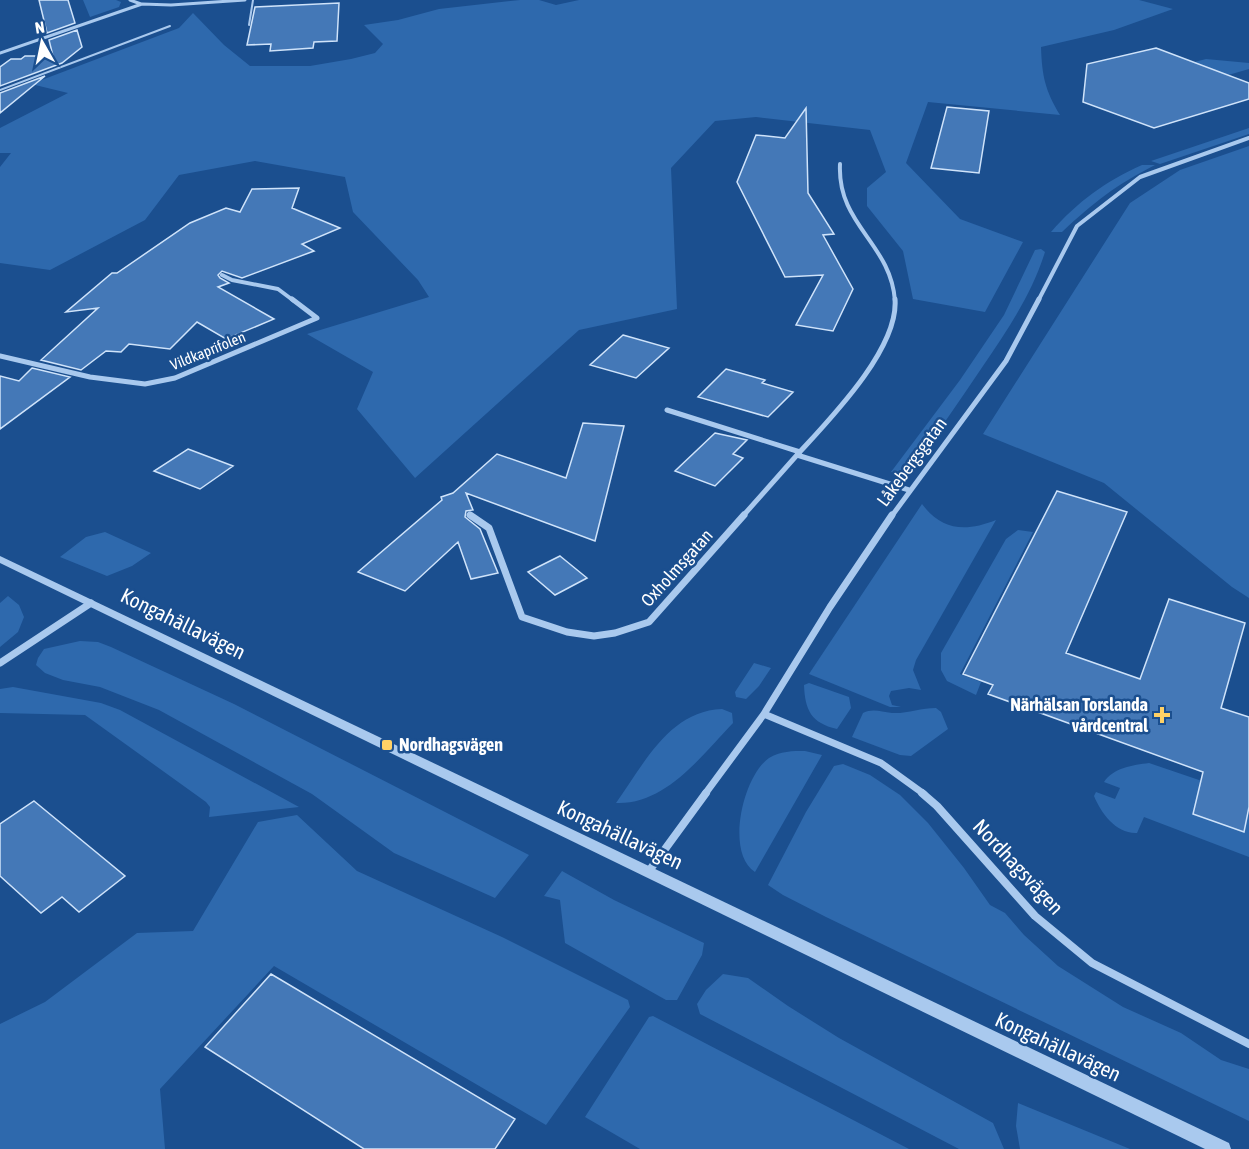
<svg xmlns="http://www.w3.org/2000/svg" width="1249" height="1149" font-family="'Asap Condensed',sans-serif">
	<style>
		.green { fill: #2e69ad }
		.building { fill: #4478b7; stroke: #cfe3fa; stroke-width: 1.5 }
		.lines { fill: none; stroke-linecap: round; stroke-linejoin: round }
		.service { stroke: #a9c9ee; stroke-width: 2 }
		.minor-far4 { stroke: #a9c9ee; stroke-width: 3 }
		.minor-far3 { stroke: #a9c9ee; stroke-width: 4 }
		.minor-far2 { stroke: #a9c9ee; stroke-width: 5 }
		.minor-far1 { stroke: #a9c9ee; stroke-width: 7 }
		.minor { stroke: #a9c9ee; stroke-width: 8 }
		.tertiary { fill: #a9c9ee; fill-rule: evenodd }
		.poi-dot { fill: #ffd166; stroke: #1b4f8f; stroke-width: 2 }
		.labels { text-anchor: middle; stroke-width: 5; stroke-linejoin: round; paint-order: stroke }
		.far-street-label { font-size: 15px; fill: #fff; stroke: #1b4f8f }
		.street-label { font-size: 18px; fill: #fff; stroke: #1b4f8f }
		.poi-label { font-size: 18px; font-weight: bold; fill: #fff; stroke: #1b4f8f; text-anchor: end }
		.near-street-label { font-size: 21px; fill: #fff; stroke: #1b4f8f }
	</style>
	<rect width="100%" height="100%" fill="#1b4f8f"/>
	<path class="green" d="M 83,0 L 116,0 L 121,2 L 119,7 L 90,17 Z
		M 520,0 L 539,0 L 556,5 L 579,0 L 1139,0 L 1173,9 L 1114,30 L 1041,47 C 1042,76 1045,90 1060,115 L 928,102 L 906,163 L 960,219 L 1023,242 L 985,312 L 913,299 L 903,251 L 867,206 L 867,188 L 886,172 L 870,130 L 756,117 L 715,121 L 671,168 L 677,309 L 579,330 L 415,478 L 357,409 L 373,372 L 307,334 L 429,297 L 418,280 L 353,212 L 345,177 L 255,161 L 179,175 L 145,220 L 50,270 L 0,263 L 0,167 L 11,153 L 0,153 L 0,128 L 68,93 L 31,84 L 179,28 L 193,13 L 224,45 L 250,66 L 310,66 L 351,59 L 375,53 L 383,44 L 364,25 L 398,20 L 439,9 Z
		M 1206,59 L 1249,63 L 1249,69 L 1204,82 L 1145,75 Z
		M 1249,128 L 1249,134 L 1160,164 L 1151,161 Z
		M 1249,146 L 1249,598 L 1232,587 L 1104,483 L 983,434 L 1130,203 L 1180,170 Z
		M 1142,165 L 1155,165 C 1116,185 1094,202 1062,232 L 1051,232 C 1077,202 1106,181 1142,165 Z
		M 1041,249 L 1045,252 C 1032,294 1008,329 983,366 C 960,400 936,435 912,469 L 906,475 L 891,472 L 960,380 L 1004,315 L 1035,250 Z
		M 922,504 C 942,531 966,532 996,520 L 916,660 L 913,670 L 921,690 L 909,688 L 891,691 L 889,696 L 892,705 L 901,707 L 890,707 L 809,674 Z
		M 1018,530 L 1033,532 L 960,674 L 981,682 L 976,695 L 947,681 L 941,670 L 941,653 L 1006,539 Z
		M 105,532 L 151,553 L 132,566 L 107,576 L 60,557 L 86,537 Z
		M 8,596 L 19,605 L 24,617 L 18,632 L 0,647 L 0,603 Z
		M 80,641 L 98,642 L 111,647 L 234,704 L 529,855 L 495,898 L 394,853 L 312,794 L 159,710 L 100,687 L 63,680 L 45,673 L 36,665 L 38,658 L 44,649 Z
		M 754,663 L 771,668 L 759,686 L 746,699 L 736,697 L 735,692 Z
		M 809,683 L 849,697 L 851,708 L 837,729 C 811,723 805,710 804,685 Z
		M 13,687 L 101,703 L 120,710 L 299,807 L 209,817 L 210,807 L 206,802 L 85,715 L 0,713 L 0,689 Z
		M 936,708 L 941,712 L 948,729 L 911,756 L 900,755 L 852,737 L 863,713 C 873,708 881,712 892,713 C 906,714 921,708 936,708 Z
		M 722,709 L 732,713 L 733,723 C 702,755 666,805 616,803 C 644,764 669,711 722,709 Z
		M 805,751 L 822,755 L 755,872 C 725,853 743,776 769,758 C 780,751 793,751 805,751 Z
		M 1149,763 L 1249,797 L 1249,857 L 1144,817 L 1137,833 C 1116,834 1101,813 1094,796 L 1096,792 L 1115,799 L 1120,788 L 1104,782 C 1113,768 1133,765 1149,763 Z
		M 843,764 L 870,775 L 900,795 L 928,823 L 964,868 L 990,905 L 1005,913 L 1024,935 L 1058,966 L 1123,1007 L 1181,1033 L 1221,1060 L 1249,1069 L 1249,1121 L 826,917 L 783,895 L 768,885 L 806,812 L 834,766 Z
		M 297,815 L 357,871 L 502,937 L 628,1000 L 630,1007 L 546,1125 L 274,966 L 160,1089 L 165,1149 L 0,1149 L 0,1024 L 45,1002 L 137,933 L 193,931 L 258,822 Z
		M 562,871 L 614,900 L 704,943 L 702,955 L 677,1000 L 666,1000 L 565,943 L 560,900 L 544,896 Z
		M 723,974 L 748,978 L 788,1006 L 839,1038 L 993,1123 L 1004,1149 L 959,1149 L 700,1014 L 697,1004 L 706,990 Z
		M 653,1016 L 909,1149 L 640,1149 L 585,1117 L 649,1017 Z
		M 1018,1103 L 1130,1149 L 1020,1149 L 1016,1126 Z"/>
	<path class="building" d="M 39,0 L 68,0 L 75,23 L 47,33 Z
		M 339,3 L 337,41 L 314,42 L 313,48 L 270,51 L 271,44 L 247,45 L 255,7 Z
		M 77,30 L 82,47 L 62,63 L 0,86 L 0,67 L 11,59 L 21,59 L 25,56 L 53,56 L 49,40 Z
		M 1156,48 L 1249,83 L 1249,99 L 1154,128 L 1083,102 L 1087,64 Z
		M 45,76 L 0,113 L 0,93 Z
		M 947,107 L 989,111 L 979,173 L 931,168 Z
		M 806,108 L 808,193 L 834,234 L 823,235 L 853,289 L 833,331 L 796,325 L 823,275 L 785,277 L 737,182 L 756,135 L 785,138 Z
		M 299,188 L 292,208 L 340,228 L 302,244 L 314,251 L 242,278 L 222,271 L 218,275 L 220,278 L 229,283 L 218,287 L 274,319 L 226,339 L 197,322 L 170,349 L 129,344 L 121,352 L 106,351 L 81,370 L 41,360 L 98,308 L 66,312 L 112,273 L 117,273 L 190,223 L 226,208 L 240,212 L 252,189 Z
		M 623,335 L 669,348 L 636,378 L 590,365 Z
		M 32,368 L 70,377 L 0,429 L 0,376 L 19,381 Z
		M 726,369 L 765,380 L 762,383 L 793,392 L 768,417 L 698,397 Z
		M 583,423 L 624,426 L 595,541 L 466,493 L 473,510 L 466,511 L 465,517 L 480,529 L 498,573 L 471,579 L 458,542 L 405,591 L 358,572 L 442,500 L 441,497 L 453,493 L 497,454 L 566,478 Z
		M 715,433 L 747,440 L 733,454 L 743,458 L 715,486 L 675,471 Z
		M 188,449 L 233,466 L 200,489 L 154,471 Z
		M 1057,491 L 1127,512 L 1066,653 L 1140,679 L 1169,599 L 1245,623 L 1221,708 L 1249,717 L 1249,807 L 1244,832 L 1193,814 L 1203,772 L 988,694 L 993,685 L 963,674 Z
		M 560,556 L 587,578 L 555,595 L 528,572 Z
		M 34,801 L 125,876 L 79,912 L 62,897 L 41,913 L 0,876 L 0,824 Z
		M 271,974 L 515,1119 L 495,1149 L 364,1149 L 205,1047 Z"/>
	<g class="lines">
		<path class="service" d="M 249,25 L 253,0
			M 0,90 L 170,26"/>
		<path class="minor-far4" d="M 130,0 L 141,4
			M 0,53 L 142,4 L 171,5 L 245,0"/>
		<path class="minor-far3" d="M 840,164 C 837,225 891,243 895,301
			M 222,275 L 232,280 L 278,289 L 294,301
			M 1038,301 L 1077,226 L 1140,177 L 1249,138"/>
		<path class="minor-far2" d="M 895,299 C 899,349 829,420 797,455 L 909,490
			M 0,356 L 90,377 L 145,384 L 175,378 L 317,318 L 292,299
			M 667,410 L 800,452
			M 470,515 L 472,517
			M 742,517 L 797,455
			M 891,517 L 1006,361 L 1039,299"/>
		<path class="minor-far1" d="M 470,515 L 489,528 L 522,617 L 567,632 L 594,636 L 615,633 L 649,622 L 744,515
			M 0,663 L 91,603
			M 764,714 L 881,763 L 924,794
			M 705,794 L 764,714 L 830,607 L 892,515"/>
		<path class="minor" d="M 922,793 L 937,806 L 1035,916 L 1092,963 L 1249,1044
			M 649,871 L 706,793"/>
		<path class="tertiary" d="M 0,556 L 1229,1143 L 1231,1149 L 1205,1149 L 0,563 Z"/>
	</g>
	<g class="poi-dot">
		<path d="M1159 706h6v6h6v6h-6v6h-6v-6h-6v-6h6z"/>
		<rect x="381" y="739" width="12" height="12" rx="3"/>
	</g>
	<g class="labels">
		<g class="far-street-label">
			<text transform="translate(208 351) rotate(-22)" y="5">Vildkaprifolen</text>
		</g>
		<g class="street-label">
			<text transform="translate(912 462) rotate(-54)" y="6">Låkebergsgatan</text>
			<text transform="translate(677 568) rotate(-48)" y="6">Oxholmsgatan</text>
		</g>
		<g class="poi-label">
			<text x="1148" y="711">Närhälsan Torslanda<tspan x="1148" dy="21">vårdcentral</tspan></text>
			<text x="399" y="751" text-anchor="start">Nordhagsvägen</text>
		</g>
		<g class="near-street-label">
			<text transform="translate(183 624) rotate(26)" y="7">Kongahällavägen</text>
			<text transform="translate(620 835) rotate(25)" y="7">Kongahällavägen</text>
			<text transform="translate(1018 867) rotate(47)" y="7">Nordhagsvägen</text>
			<text transform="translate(1058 1047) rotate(25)" y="7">Kongahällavägen</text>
		</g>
	</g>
	<g transform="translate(42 42) rotate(351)" stroke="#1b4f8f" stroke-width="4.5" paint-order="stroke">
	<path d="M0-4.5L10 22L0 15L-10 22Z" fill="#ffffff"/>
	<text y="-9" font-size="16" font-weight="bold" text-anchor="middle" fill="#ffffff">N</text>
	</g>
</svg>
